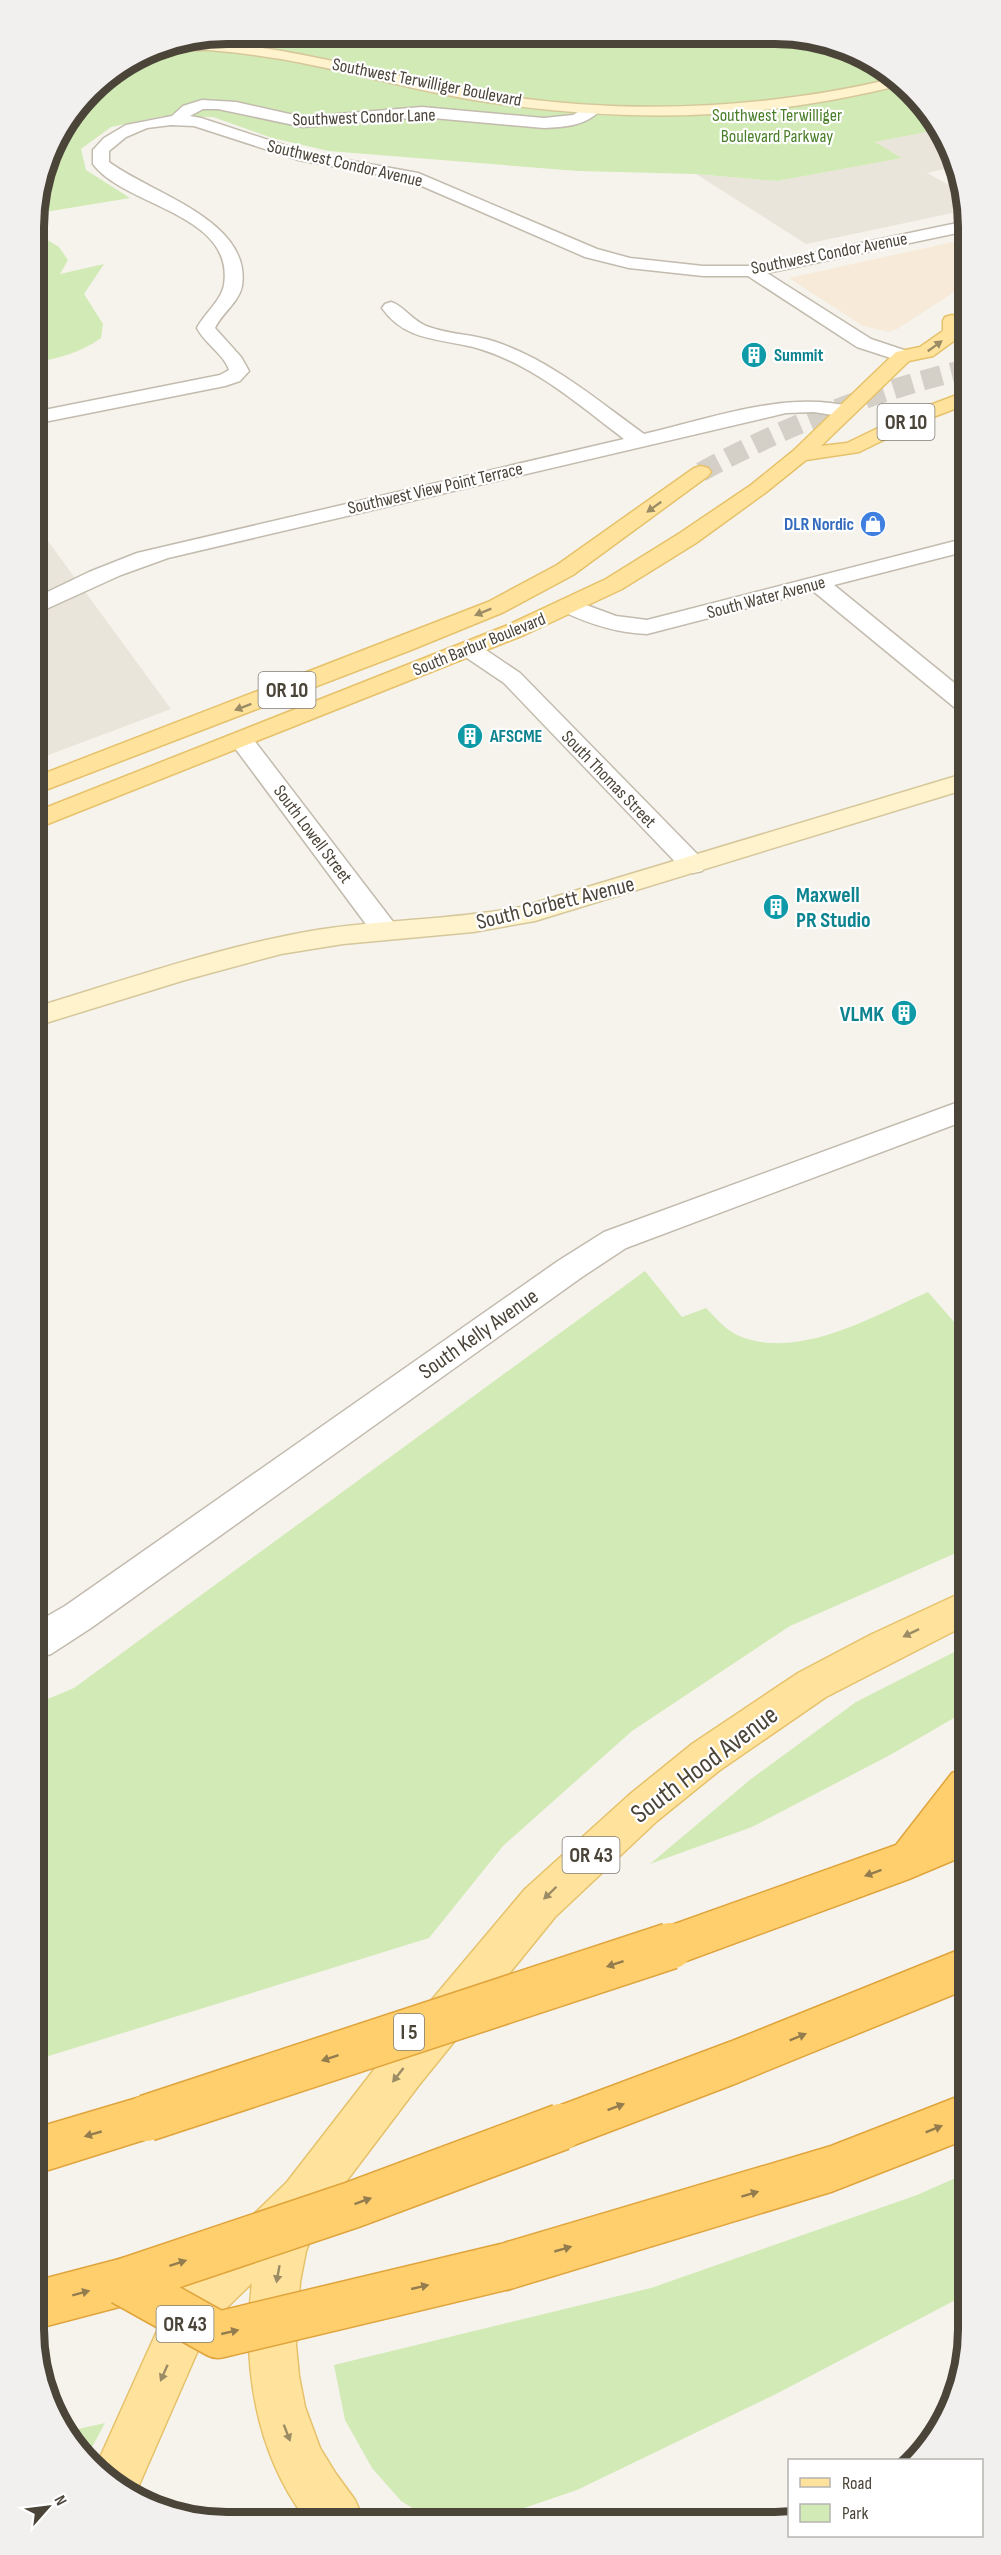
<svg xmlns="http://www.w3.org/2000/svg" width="1001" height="2555" font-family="'Sofia Sans Condensed',sans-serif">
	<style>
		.residential { fill: #eae5da }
		.commercial { fill: #f7ead8 }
		.medical { fill: #f6e3e0 }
		.green { fill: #d2eab5 }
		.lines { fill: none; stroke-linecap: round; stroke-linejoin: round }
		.primary-tunnel { stroke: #d4d0c8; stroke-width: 20; stroke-dasharray: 20 10; stroke-linecap: butt }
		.street-casing { stroke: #c2bbae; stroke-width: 3 }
		.secondary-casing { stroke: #d6c79b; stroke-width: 3 }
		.primary-casing { stroke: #e6c16a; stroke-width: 3 }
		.highway-casing { stroke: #e0a43c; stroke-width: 3 }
		.street { fill: #fff; fill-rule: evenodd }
		.secondary { fill: #fff3cd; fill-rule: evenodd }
		.primary { fill: #ffe39c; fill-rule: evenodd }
		.highway { fill: #ffcf6e; fill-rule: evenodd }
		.highway-bridge-casing { stroke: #e0a43c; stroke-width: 49; stroke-linecap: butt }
		.highway-bridge { stroke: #ffcf6e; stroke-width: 46 }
		.oneway { fill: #9c8c66 }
		.oneway2 { fill: #937c4e }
		.labels { text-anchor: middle; stroke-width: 4.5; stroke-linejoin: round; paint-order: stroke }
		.far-street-label { font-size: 18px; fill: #4b4439; stroke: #fff }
		.far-park-label { font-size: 18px; fill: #4a7f2a; stroke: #fff }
		.far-culture-label { font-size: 18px; font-weight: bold; fill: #0d838f; stroke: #fff; text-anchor: start }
		.far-shop-label { font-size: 18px; font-weight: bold; fill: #366cbe; stroke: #fff; text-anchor: end }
		.shield { fill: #fff; stroke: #817c74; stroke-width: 1.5 }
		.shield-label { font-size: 21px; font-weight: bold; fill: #4b4439 }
		.culture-label { font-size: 22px; font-weight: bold; fill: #0d838f; stroke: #fff; text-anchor: start }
		.street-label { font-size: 22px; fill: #4b4439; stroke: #fff }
		.near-street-label { font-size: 27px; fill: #4b4439; stroke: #fff }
		.rim { fill: none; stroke: #4b4439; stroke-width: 8 }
	</style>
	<rect width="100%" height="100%" fill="#f6f3ec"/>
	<path class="residential" d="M 942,129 L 957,166 L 927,173 L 962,192 L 962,211 L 806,244 L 696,174 L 777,181 L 901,158 L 875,142 Z
		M 34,522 L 171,709 L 35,760 Z"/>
	<path class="commercial" d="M 962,240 L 962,287 L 897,329 L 889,332 L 863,326 L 789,278 Z"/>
	<path class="medical" d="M 414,34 L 792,37 L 710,45 L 500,40 Z"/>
	<path class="green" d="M 226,33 L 451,34 L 502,38 L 534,35 L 603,41 L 711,41 L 768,36 L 812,37 L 902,81 L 942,129 L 875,142 L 902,158 L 777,181 L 696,174 L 578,171 L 329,151 L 272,138 L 213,117 L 163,116 L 111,127 L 81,149 L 86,170 L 130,198 L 33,214 L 53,141 L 99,81 L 153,48 Z
		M 33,231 L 59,247 L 68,260 L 60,274 L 104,264 L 84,294 L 103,324 L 101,338 C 80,353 59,358 34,363 Z
		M 645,1271 L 682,1317 L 706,1308 C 715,1317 726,1330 737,1335 C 797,1362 873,1316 928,1292 L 955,1323 L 965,1319 L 965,1549 L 790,1626 L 632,1731 L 503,1846 L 429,1938 L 39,2059 L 38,1703 L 74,1688 Z
		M 966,1646 L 966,1711 L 890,1755 L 752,1827 L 650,1864 L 751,1779 L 856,1702 Z
		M 967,2173 L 967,2294 L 778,2393 L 577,2490 L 498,2517 L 427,2517 L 401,2501 L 372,2468 L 345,2420 L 334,2365 L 651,2288 L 917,2195 Z
		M 105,2423 L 86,2458 L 65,2432 Z"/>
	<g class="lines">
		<path class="primary-tunnel" d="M 701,472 C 785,426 869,393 962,370"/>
		<g class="street-casing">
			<path id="street" d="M 202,100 L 236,102 L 303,117 L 422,107 L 544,118 L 573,115 L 588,106 L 598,106 L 601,109 C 587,126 564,127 544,128 L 422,117 L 303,127 L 218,109 L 203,109 L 190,116 L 201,118 L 308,153 L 418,173 L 597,249 L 630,258 L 703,266 L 752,266 L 962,222 L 962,232 L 767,273 L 871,339 L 910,352 L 913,356 L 910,360 L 903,362 L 857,347 L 748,276 L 703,276 L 629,268 L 585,257 L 408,180 L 299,160 L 194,126 L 171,125 L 147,128 L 126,137 L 109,151 L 109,162 C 150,193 252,220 242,286 C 239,302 222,313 215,328 L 241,357 L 249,371 L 240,381 L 225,386 L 34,424 L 34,412 L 220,375 L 229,370 C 224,354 205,344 197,328 C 204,314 221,301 224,285 C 235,213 125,207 93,164 L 93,150 L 104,138 L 126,125 L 172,116 L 183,106 Z
				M 391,302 C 403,305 413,322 429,327 C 450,335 474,334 496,342 C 552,361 597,400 644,434 C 710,419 785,390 852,407 L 855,411 L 852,415 L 845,417 L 814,412 L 786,413 L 168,558 L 121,575 L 35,614 L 35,598 L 89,572 L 137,553 L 624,439 C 579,405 535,366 480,349 C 444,338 406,343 382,308 L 385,304 Z
				M 963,539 L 963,552 L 834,585 L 963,690 L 963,709 L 954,707 L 813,591 L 647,634 C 617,633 589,624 562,611 L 559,606 L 562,601 L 570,599 L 616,616 L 647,620 Z
				M 469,642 L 477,644 L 520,673 L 702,859 L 706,865 L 702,871 L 693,873 L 684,871 L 504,683 L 461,654 L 457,649 L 461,644 Z
				M 241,733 L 250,735 L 394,923 L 398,929 L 394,935 L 384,938 L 374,935 L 229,740 L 232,735 Z
				M 964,1100 L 964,1121 L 626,1248 L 582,1277 L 91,1628 L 51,1654 L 37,1658 L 37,1622 L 65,1606 L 558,1261 L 604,1232 Z"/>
		</g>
		<g class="secondary-casing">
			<path id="secondary" d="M 186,41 C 280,43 371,72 463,89 C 607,116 753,112 896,78 L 905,84 C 756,122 619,124 468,99 C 405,88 344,70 281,59 C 257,55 233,52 209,50 C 194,49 171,54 160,46 Z
				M 963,774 L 963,790 L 535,921 L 473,932 L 343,944 L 281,954 L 185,980 L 36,1026 L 36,1007 C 129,979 221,946 317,930 C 385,919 453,920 521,907 Z"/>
		</g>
		<g class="primary-casing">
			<path id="primary" d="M 952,315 L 959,317 C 963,323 963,331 959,337 L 933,356 L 909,361 L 821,446 L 847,443 L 909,413 L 962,393 L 962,406 L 923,421 L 859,452 L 806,460 L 765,493 L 696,543 L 622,589 L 524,635 L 35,829 L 35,812 L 508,625 L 606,579 L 680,533 L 751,485 L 793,451 L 896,352 L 920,347 L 943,331 L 943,321 L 945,317 Z
				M 701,466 L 708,468 L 711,472 L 708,476 L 573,575 L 504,612 L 411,650 L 35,794 L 35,777 L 488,602 L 557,565 L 694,468 Z
				M 965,1591 L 966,1625 L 826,1697 L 720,1770 L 657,1821 L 555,1917 L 419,2085 L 320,2216 L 306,2251 L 300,2282 L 296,2345 L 299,2376 L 305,2407 L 320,2448 L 336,2474 L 355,2500 L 363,2518 L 305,2518 C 255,2451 242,2364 252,2283 L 209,2325 L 136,2492 L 99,2474 L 95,2469 L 97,2464 L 175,2291 L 287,2182 L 387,2053 L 525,1889 L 629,1795 L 692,1744 L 798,1673 L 870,1635 Z"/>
		</g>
		<g class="highway-casing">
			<path id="highway" d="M 966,1768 L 966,1855 L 909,1879 L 670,1967 L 655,1961 L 648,1946 L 655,1931 L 896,1845 L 952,1773 Z
				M 966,1947 L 967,1989 L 732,2085 L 561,2150 L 545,2143 L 538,2127 L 545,2111 L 732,2041 Z
				M 967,2093 L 967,2139 L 831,2192 L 507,2290 L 490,2283 L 483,2266 L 490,2249 L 507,2242 L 831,2146 Z
				M 147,2095 L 163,2102 L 170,2118 L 163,2134 L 39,2173 L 39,2127 Z
				M 123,2258 L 140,2265 L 147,2282 L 140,2299 L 123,2306 L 39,2328 L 39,2280 Z"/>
		</g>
		<use href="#street" class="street"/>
		<use href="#secondary" class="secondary"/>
		<use href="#primary" class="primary"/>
		<use href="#highway" class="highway"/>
		<g class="highway-bridge-casing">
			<path id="highway-bridge" d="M 147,2118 L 670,1946
				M 123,2282 L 352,2205 L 561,2127
				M 123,2282 L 218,2335 L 507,2266"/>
		</g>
		<use href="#highway-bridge" class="highway-bridge"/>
	</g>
	<defs><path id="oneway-solid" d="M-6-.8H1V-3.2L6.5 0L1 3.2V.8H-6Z" transform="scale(1.5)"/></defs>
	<g class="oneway">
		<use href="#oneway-solid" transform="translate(935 346) rotate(-36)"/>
		<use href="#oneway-solid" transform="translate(654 507) rotate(144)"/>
		<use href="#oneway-solid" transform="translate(483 612) rotate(158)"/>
		<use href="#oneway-solid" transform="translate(243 707) rotate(159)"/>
		<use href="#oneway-solid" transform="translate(911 1633) rotate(154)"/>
		<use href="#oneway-solid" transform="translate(550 1893) rotate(136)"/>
		<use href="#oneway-solid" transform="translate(398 2075) rotate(128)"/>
		<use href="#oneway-solid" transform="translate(278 2274) rotate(100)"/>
		<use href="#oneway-solid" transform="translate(164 2373) rotate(114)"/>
		<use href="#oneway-solid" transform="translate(287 2433) rotate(69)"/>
	</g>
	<g class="oneway2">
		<use href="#oneway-solid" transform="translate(873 1873) rotate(160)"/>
		<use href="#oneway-solid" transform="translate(615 1964) rotate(162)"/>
		<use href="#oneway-solid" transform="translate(798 2037) rotate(-22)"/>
		<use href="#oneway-solid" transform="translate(330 2058) rotate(162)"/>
		<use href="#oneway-solid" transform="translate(616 2107) rotate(-21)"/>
		<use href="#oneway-solid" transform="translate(934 2129) rotate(-22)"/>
		<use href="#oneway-solid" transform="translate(93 2134) rotate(164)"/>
		<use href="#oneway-solid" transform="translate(750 2194) rotate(-17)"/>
		<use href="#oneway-solid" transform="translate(363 2201) rotate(-20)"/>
		<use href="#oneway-solid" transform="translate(563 2249) rotate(-16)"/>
		<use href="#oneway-solid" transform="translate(178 2263) rotate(-18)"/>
		<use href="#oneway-solid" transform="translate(420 2287) rotate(-13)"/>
		<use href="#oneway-solid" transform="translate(81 2293) rotate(-15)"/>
		<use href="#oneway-solid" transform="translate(230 2332) rotate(-13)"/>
	</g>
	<defs>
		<g id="building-disc" transform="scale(1.35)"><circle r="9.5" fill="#0f9aa8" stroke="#fff"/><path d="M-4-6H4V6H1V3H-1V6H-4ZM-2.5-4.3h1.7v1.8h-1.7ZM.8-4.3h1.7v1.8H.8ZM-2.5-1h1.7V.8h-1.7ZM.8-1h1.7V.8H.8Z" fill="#fff"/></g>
		<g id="shop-disc" transform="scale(1.35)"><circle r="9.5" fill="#3f7fe0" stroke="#fff"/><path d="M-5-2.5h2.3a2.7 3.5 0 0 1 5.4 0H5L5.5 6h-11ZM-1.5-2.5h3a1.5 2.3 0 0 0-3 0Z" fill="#fff"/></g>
	</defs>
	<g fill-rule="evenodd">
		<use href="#building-disc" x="754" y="355"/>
		<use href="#shop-disc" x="873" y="524"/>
		<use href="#building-disc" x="470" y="736"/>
		<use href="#building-disc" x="776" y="907"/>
		<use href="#building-disc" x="904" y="1013"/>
	</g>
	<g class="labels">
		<g class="far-street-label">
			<text transform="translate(427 82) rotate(11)" y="6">Southwest Terwilliger Boulevard</text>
			<text transform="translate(364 117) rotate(-2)" y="6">Southwest Condor Lane</text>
			<text transform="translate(345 163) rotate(13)" y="6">Southwest Condor Avenue</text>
			<text transform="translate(829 253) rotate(-11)" y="6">Southwest Condor Avenue</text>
			<text transform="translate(435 488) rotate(-13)" y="6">Southwest View Point Terrace</text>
			<text transform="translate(766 597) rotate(-15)" y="6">South Water Avenue</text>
			<text transform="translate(479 644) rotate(-22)" y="6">South Barbur Boulevard</text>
			<text transform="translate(609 779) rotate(46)" y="6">South Thomas Street</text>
			<text transform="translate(313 834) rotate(53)" y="6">South Lowell Street</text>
		</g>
		<g class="far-park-label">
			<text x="777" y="121">Southwest Terwilliger<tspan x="777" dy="21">Boulevard Parkway</tspan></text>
		</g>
		<g class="far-culture-label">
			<text x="774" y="361">Summit</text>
			<text x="490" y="742">AFSCME</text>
		</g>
		<g class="far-shop-label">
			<text x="854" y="530">DLR Nordic</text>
		</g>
		<g class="shield">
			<rect x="877.5" y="404" width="57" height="36" rx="4.5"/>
			<rect x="258.5" y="672" width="57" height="36" rx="4.5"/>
			<rect x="562.5" y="1837" width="57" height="36" rx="4.5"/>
			<rect x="394" y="2014" width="30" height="36" rx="4.5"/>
			<rect x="156.5" y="2306" width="57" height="36" rx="4.5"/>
		</g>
		<g class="shield-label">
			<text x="906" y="429">OR 10</text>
			<text x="287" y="697">OR 10</text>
			<text x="591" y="1862">OR 43</text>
			<text x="409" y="2039">I 5</text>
			<text x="185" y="2331">OR 43</text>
		</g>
		<g class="culture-label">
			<text x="796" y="902">Maxwell<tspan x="796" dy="25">PR Studio</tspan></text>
			<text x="884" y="1021" text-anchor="end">VLMK</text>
		</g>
		<g class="street-label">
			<text transform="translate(555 902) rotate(-14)" y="8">South Corbett Avenue</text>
			<text transform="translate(478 1333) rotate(-35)" y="8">South Kelly Avenue</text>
		</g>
		<g class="near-street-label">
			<text transform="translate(704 1764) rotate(-37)" y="9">South Hood Avenue</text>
		</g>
	</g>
	<path d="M0 0H1001V2555H0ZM227 44H775A183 183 0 0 1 958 227V2329A183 183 0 0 1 775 2512H227A183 183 0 0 1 44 2329V227A183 183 0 0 1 227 44Z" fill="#f1f0ef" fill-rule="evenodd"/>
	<path class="rim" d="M227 44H775A183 183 0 0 1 958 227V2329A183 183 0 0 1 775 2512H227A183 183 0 0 1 44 2329V227A183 183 0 0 1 227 44Z"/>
	<rect x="788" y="2459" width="195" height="78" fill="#ffffff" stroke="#b7b4b0" stroke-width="1.5"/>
	<rect x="800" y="2478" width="30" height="9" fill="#ffe39c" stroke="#b7b4b0" stroke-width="1.5"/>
	<text x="842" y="2489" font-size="18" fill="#4b4439">Road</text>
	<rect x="800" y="2504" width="30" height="18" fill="#d2eab5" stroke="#b7b4b0" stroke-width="1.5"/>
	<text x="842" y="2519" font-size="18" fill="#4b4439">Park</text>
	<g transform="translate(48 2507) rotate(62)" stroke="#ffffff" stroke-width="4.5" paint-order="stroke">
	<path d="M0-4.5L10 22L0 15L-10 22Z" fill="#4b4439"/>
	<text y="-9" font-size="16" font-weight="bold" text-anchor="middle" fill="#4b4439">N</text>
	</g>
</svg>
